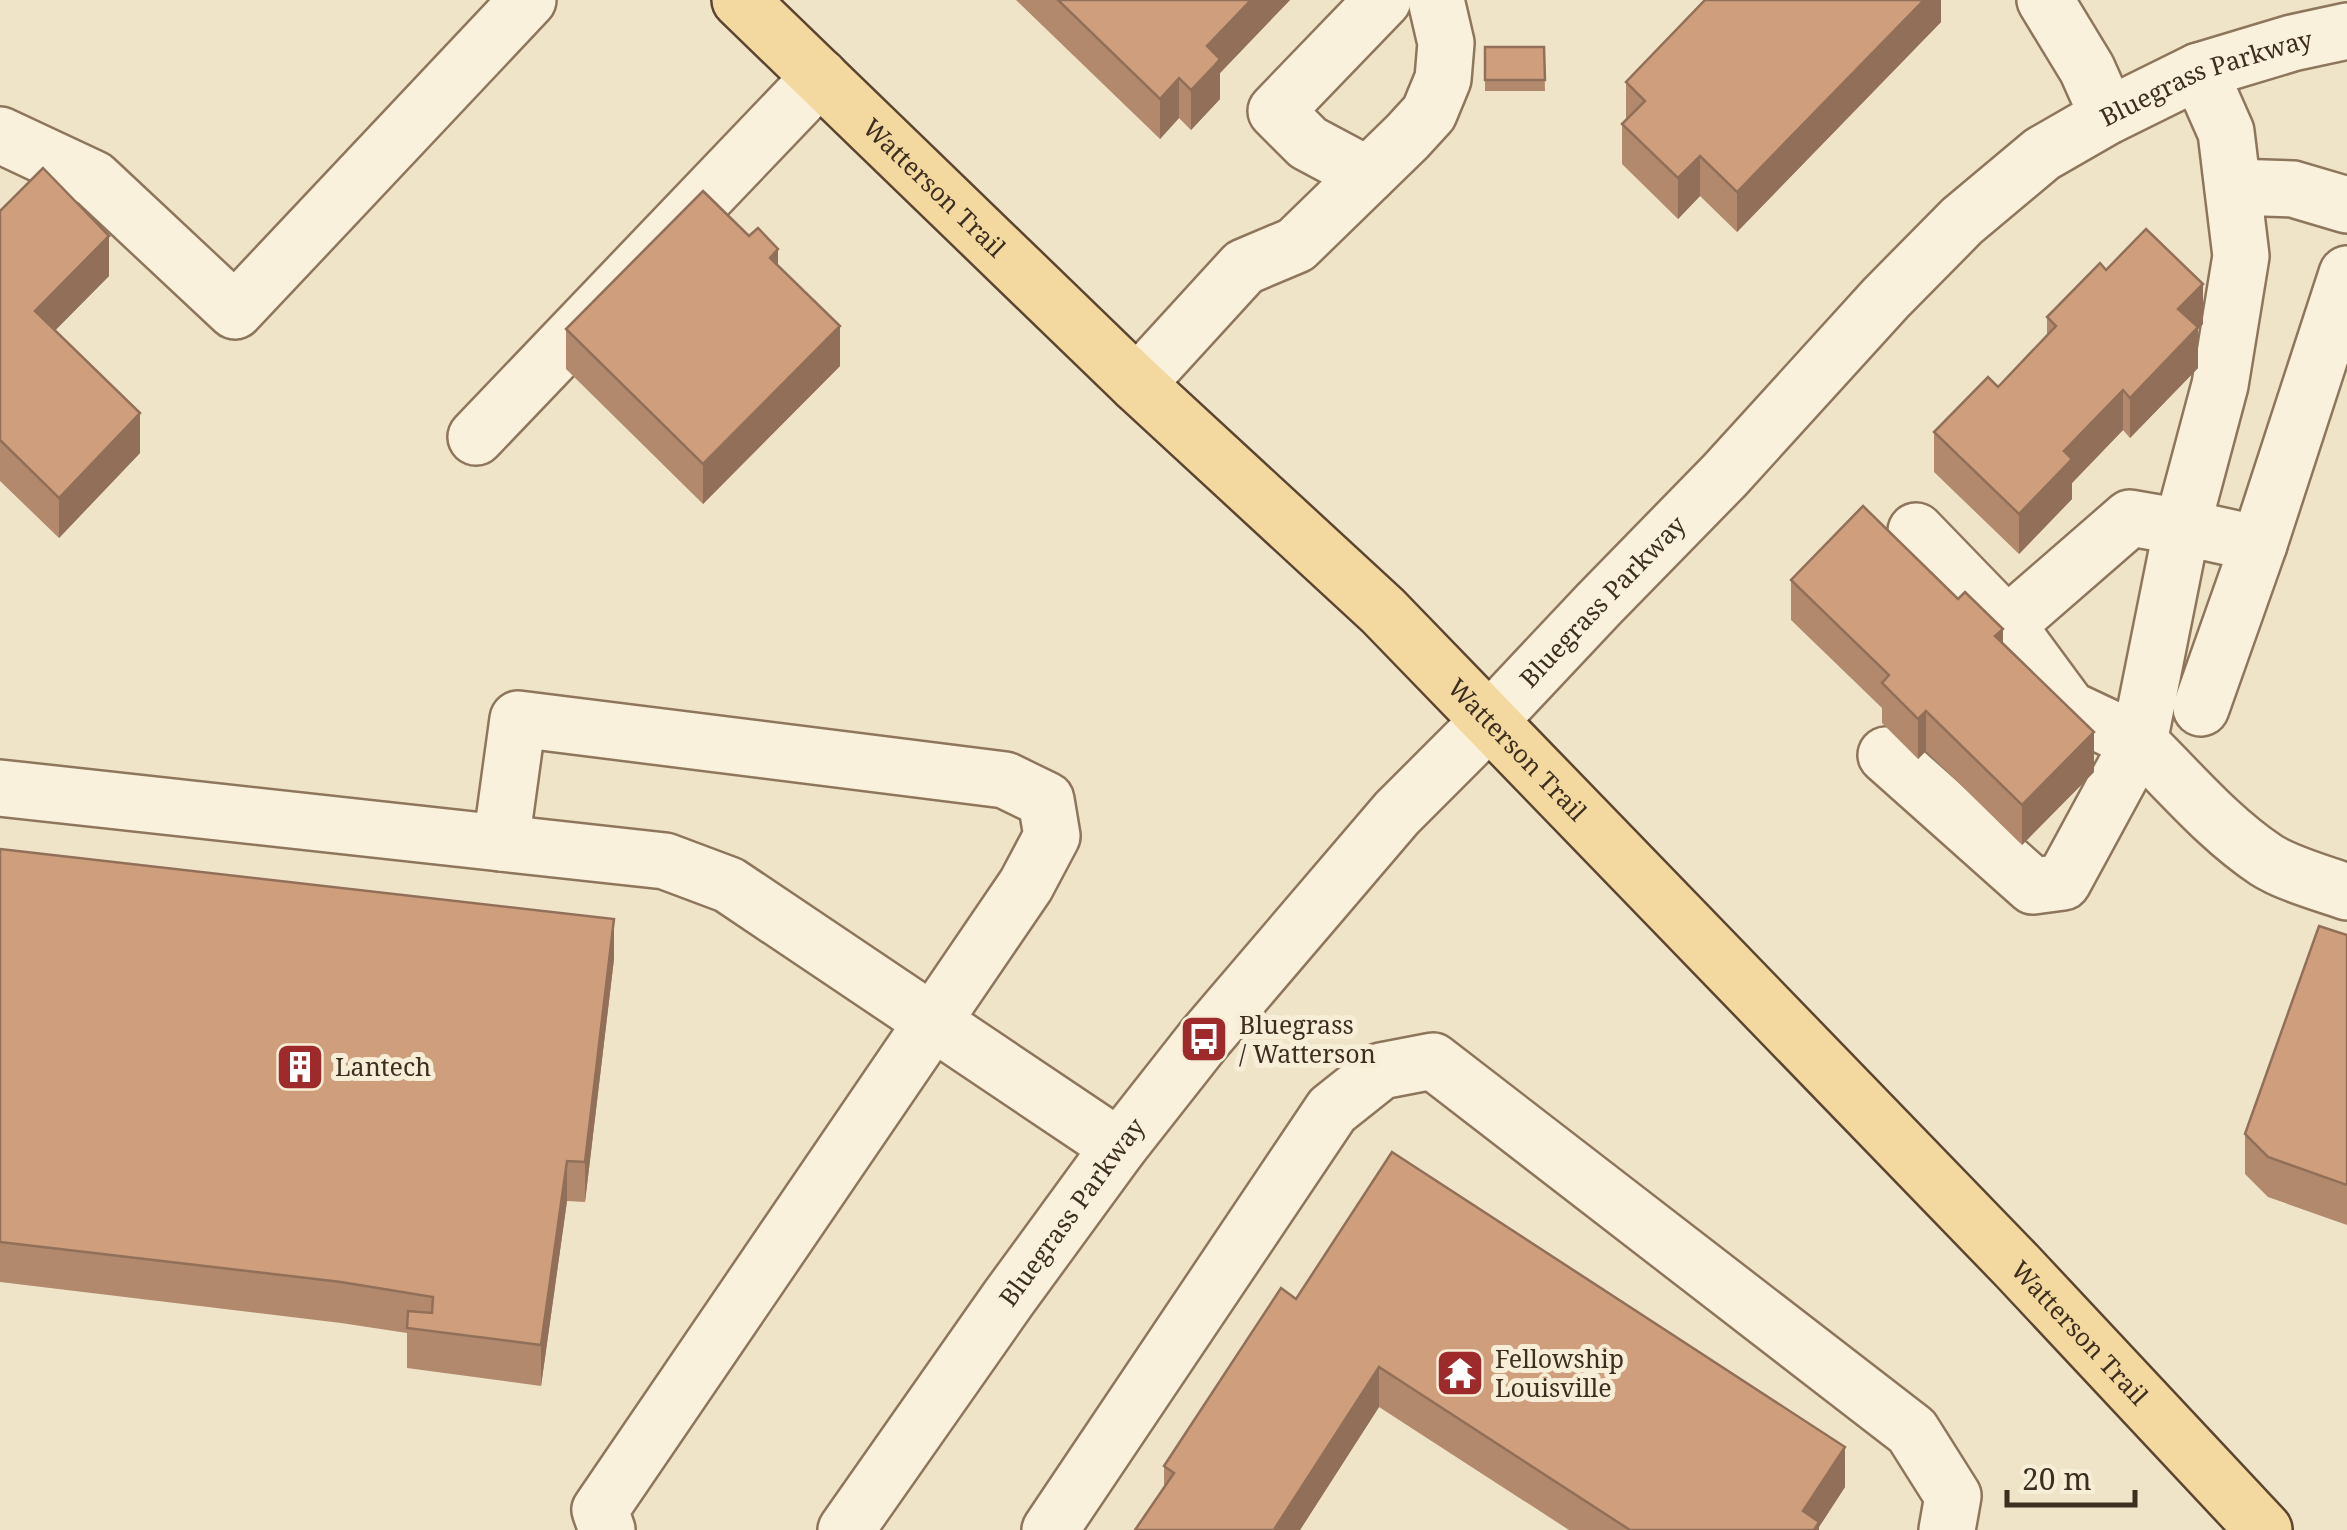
<svg xmlns="http://www.w3.org/2000/svg" width="2347" height="1530" font-family="'Noto Serif',serif">
	<style>
		.lines { fill: none; stroke-linecap: round; stroke-linejoin: round }
		.minor-casing { stroke: #8d765c; stroke-width: 60 }
		.major-casing { stroke: #5b4430; stroke-width: 60 }
		.minor { stroke: #faf1dc; stroke-width: 55 }
		.major { stroke: #f3d9a0; stroke-width: 55 }
		.wall { fill: #b2896c }
		.shaded-wall { fill: #916f58 }
		.building { fill: #cf9f7d; stroke: #916f58; stroke-width: 2.5 }
		.labels { text-anchor: middle; stroke-width: 10; stroke-linejoin: round; paint-order: stroke }
		.street-label { font-size: 25px; fill: #3d2e20; stroke: #f7eed8 }
		.poi-label { font-size: 25px; fill: #3d2e20; stroke: #f7eed8; text-anchor: start }
	</style>
	<rect width="100%" height="100%" fill="#f0e4c8"/>
	<g class="lines">
		<g class="minor-casing">
			<g id="minor">
				<path d="M 2045,0 L 2087,69 L 2108,116"/>
				<path d="M 2199,71 L 2226,132 L 2241,256 L 2220,385 L 2182,527 L 2139,742 C 2180,782 2218,828 2266,860 C 2288,874 2322,883 2347,892"/>
				<path d="M 0,135 L 94,179 L 235,311 L 528,0"/>
				<path d="M 1368,175 L 1308,143 L 1276,111 L 1383,0"/>
				<path d="M 2233,187 L 2293,189 L 2347,205"/>
				<path d="M 1137,384 L 1244,267 L 1296,245 L 1407,137 L 1429,113 L 1443,79 L 1446,43 L 1436,0"/>
				<path d="M 476,437 L 820,77"/>
				<path d="M 1916,531 L 2007,625 L 2130,518 L 2182,527 L 2259,544"/>
				<path d="M 2201,708 L 2259,544 L 2347,274"/>
				<path d="M 1886,755 L 2033,886 L 2063,882 L 2139,742 L 2069,709 L 2007,625"/>
				<path d="M 0,788 L 501,843 L 518,719 L 1005,780 L 1046,800 L 1052,836 L 1026,885 L 600,1510 L 607,1530"/>
				<path d="M 501,843 L 665,861 L 729,885 L 1119,1147"/>
				<path id="s1" d="M 846,1530 L 1008,1299 L 1119,1147 L 1204,1039 L 1397,813 L 1488,722 L 1599,604 L 1725,475 L 1886,298 L 1962,221 L 2042,154 L 2108,116 L 2199,71 L 2292,43 L 2347,31"/>
				<path d="M 1050,1530 L 1332,1110 L 1381,1071 L 1433,1061 L 1912,1431 L 1953,1496 L 1947,1530"/>
			</g>
		</g>
		<g class="major-casing">
			<g id="major">
				<path id="s2" d="M 740,0 L 1137,384 L 1383,611 L 2017,1266 L 2264,1530"/>
			</g>
		</g>
		<use href="#minor" class="minor"/>
		<use href="#major" class="major"/>
	</g>
	<path class="wall" d="M 1016,0 L 1290,0 L 1220,73 L 1220,99 L 1191,130 L 1179,118 L 1160,139 Z
		M 1941,0 L 1941,22 L 1737,232 L 1700,196 L 1678,219 L 1622,164 L 1622,124 L 1626,121 L 1626,82 Z
		M 1485,47 L 1544,47 L 1545,91 L 1485,91 Z
		M 0,211 L 109,276 L 55,330 L 140,453 L 59,538 L 0,481 Z
		M 778,266 L 840,366 L 703,504 L 566,369 L 566,329 Z
		M 2106,270 L 2203,324 L 2198,329 L 2198,368 L 2130,438 L 2123,430 L 2072,483 L 2072,499 L 2019,554 L 1934,472 L 1934,432 L 1998,387 L 2047,336 L 2047,317 Z
		M 1791,580 L 2003,643 L 2094,772 L 2022,845 L 1926,751 L 1918,759 L 1882,723 L 1882,708 L 1791,620 Z
		M 0,849 L 614,959 L 585,1202 L 567,1201 L 541,1386 L 407,1368 L 407,1333 L 341,1323 L 0,1282 Z
		M 2347,935 L 2347,1225 L 2268,1197 L 2245,1174 L 2245,1134 Z
		M 1296,1299 L 1845,1487 L 1819,1527 L 1819,1530 L 1569,1530 L 1379,1407 L 1300,1530 L 1135,1530 L 1164,1487 L 1164,1466 Z"/>
	<path class="shaded-wall" d="M 1251,0 L 1290,0 L 1220,73 L 1220,99 L 1191,130 L 1191,90 L 1207,46 Z
		M 1924,0 L 1941,0 L 1941,22 L 1737,232 L 1737,192 Z
		M 1179,78 L 1179,118 L 1160,139 L 1160,99 Z
		M 1700,156 L 1700,196 L 1678,219 L 1678,178 Z
		M 109,236 L 109,276 L 35,351 L 35,311 Z
		M 778,249 L 778,289 L 770,258 Z
		M 2203,284 L 2203,324 L 2198,329 L 2198,368 L 2130,438 L 2130,398 L 2178,309 Z
		M 840,326 L 840,366 L 703,504 L 703,464 Z
		M 2123,390 L 2123,430 L 2072,483 L 2072,499 L 2019,554 L 2019,514 L 2064,451 Z
		M 140,413 L 140,453 L 59,538 L 59,498 Z
		M 2003,629 L 2003,669 L 1995,636 Z
		M 1926,711 L 1926,751 L 1918,759 L 1918,719 Z
		M 2094,732 L 2094,772 L 2022,845 L 2022,805 Z
		M 614,919 L 614,959 L 585,1202 L 585,1162 Z
		M 567,1161 L 567,1201 L 541,1386 L 541,1345 Z
		M 1379,1367 L 1379,1407 L 1300,1530 L 1275,1530 Z
		M 1845,1447 L 1845,1487 L 1819,1527 L 1819,1530 L 1803,1530 L 1803,1511 Z"/>
	<path class="building" d="M 1058,0 L 1251,0 L 1207,46 L 1220,59 L 1215,65 L 1191,90 L 1179,78 L 1160,99 Z
		M 1705,0 L 1924,0 L 1737,192 L 1700,156 L 1678,178 L 1622,124 L 1645,101 L 1626,82 Z
		M 1485,47 L 1544,47 L 1545,80 L 1485,80 Z
		M 43,168 L 109,236 L 35,311 L 140,413 L 59,498 L 0,440 L 0,211 Z
		M 703,191 L 749,236 L 758,228 L 778,249 L 770,258 L 840,326 L 703,464 L 566,329 Z
		M 2146,229 L 2203,284 L 2178,309 L 2198,327 L 2130,398 L 2123,390 L 2064,451 L 2072,459 L 2019,514 L 1934,432 L 1988,377 L 1998,387 L 2056,326 L 2047,317 L 2100,263 L 2106,270 Z
		M 1863,506 L 1958,599 L 1965,592 L 2003,629 L 1995,636 L 2094,732 L 2022,805 L 1926,711 L 1918,719 L 1882,683 L 1889,675 L 1791,580 Z
		M 0,849 L 614,919 L 585,1162 L 567,1161 L 541,1345 L 407,1328 L 408,1311 L 432,1313 L 433,1297 L 341,1282 L 0,1242 Z
		M 2319,926 L 2347,935 L 2347,1185 L 2268,1157 L 2245,1134 Z
		M 1392,1152 L 1845,1447 L 1803,1511 L 1819,1522 L 1814,1530 L 1630,1530 L 1379,1367 L 1275,1528 L 1277,1530 L 1135,1530 L 1174,1473 L 1164,1466 L 1281,1288 L 1296,1299 Z"/>
	<defs>
		<g id="bus-square" transform="scale(2.5)"><rect x="-9" y="-9" width="18" height="18" rx="4" fill="#9e2a2b" stroke="#f7eed8"/><path d="M-5-6H5V4H4V6H2V4H-2V6H-4V4H-5ZM-3.5-4V0h7V-4ZM-3.5 1.2v1.5H-2V1.2ZM2 1.2v1.5H3.5V1.2Z" fill="#fff"/></g>
		<g id="building-square" transform="scale(2.5)"><rect x="-9" y="-9" width="18" height="18" rx="4" fill="#9e2a2b" stroke="#f7eed8"/><path d="M-4-6H4V6H1V3H-1V6H-4ZM-2.5-4.3h1.7v1.8h-1.7ZM.8-4.3h1.7v1.8H.8ZM-2.5-1h1.7V.8h-1.7ZM.8-1h1.7V.8H.8Z" fill="#fff"/></g>
		<g id="temple-square" transform="scale(2.5)"><rect x="-9" y="-9" width="18" height="18" rx="4" fill="#9e2a2b" stroke="#f7eed8"/><path d="M0-6L5-2H3V0L6.5 2.5H4V6H1.5V3h-3V6H-4V2.5H-6.5L-3 0V-2H-5Z" fill="#fff"/></g>
	</defs>
	<g fill-rule="evenodd">
		<use href="#bus-square" x="1204" y="1039"/>
		<use href="#building-square" x="300" y="1067"/>
		<use href="#temple-square" x="1460" y="1373"/>
	</g>
	<g class="labels">
		<g class="street-label">
			<text dy="9" stroke="none"><textPath href="#s1" startOffset="2010">Bluegrass Parkway</textPath></text>
			<text dy="9" stroke="none"><textPath href="#s2" startOffset="270">Watterson Trail</textPath></text>
			<text dy="9" stroke="none"><textPath href="#s1" startOffset="1200">Bluegrass Parkway</textPath></text>
			<text dy="9" stroke="none"><textPath href="#s2" startOffset="1080">Watterson Trail</textPath></text>
			<text dy="9" stroke="none"><textPath href="#s1" startOffset="390">Bluegrass Parkway</textPath></text>
			<text dy="9" stroke="none"><textPath href="#s2" startOffset="1890">Watterson Trail</textPath></text>
		</g>
		<g class="poi-label">
			<text x="1239" y="1034">Bluegrass<tspan x="1239" dy="29">/ Watterson</tspan></text>
			<text x="335" y="1076">Lantech</text>
			<text x="1495" y="1368">Fellowship<tspan x="1495" dy="29">Louisville</tspan></text>
		</g>
	</g>
	<path d="M2007 1490v15h128v-15" fill="none" stroke="#3d2e20" stroke-width="5"/>
	<text x="2022" y="1490" font-size="30" fill="#3d2e20" stroke="#f7eed8" stroke-width="8" paint-order="stroke">20 m</text>
</svg>
